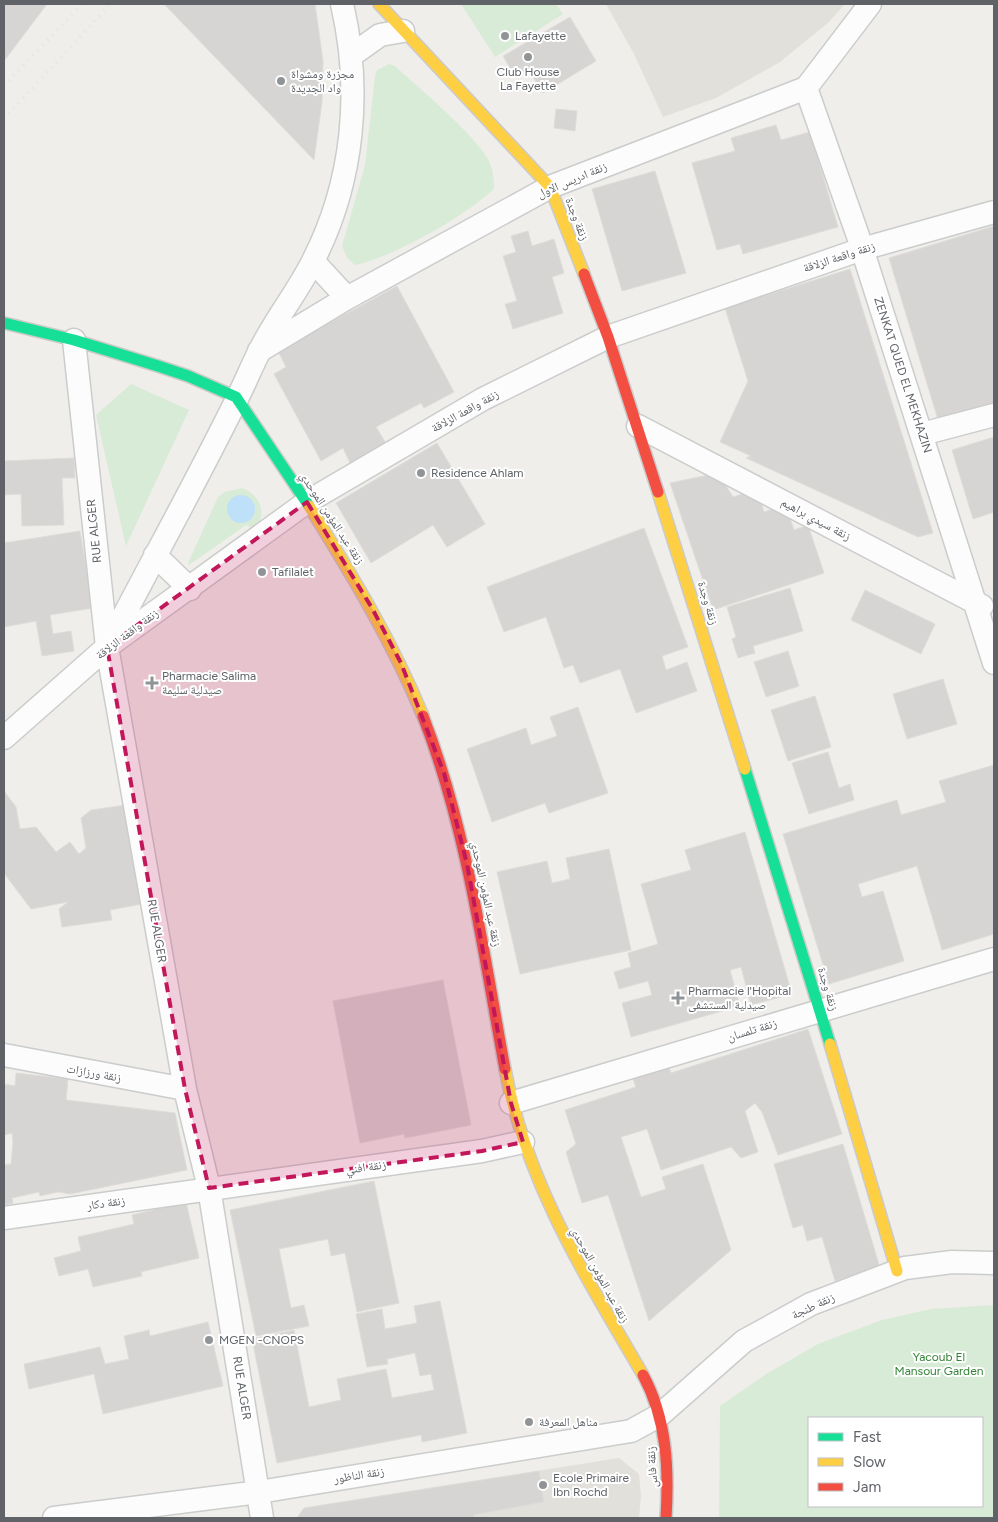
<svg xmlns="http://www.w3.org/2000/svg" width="998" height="1522" font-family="Figtree,'Noto Naskh Arabic',sans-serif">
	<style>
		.education { fill: #e2e0da }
		.green { fill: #d8ebd6; fill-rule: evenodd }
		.water { fill: #bfe0f9 }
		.building { fill: #d6d5d3; stroke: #deddd9 }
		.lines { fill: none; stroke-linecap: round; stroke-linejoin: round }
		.street-casing { stroke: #cbcccc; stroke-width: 25 }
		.fast-casing { stroke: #cacacb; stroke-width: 14 }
		.slow-casing { stroke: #cacacb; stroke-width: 14 }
		.jam-casing { stroke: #cacacb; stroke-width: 14 }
		.street { stroke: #fdfcfc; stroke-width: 22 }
		.fast { stroke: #16e098; stroke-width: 11 }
		.slow { stroke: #ffcf43; stroke-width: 11 }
		.jam { stroke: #f24e42; stroke-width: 11 }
		.rail { stroke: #e4e4e4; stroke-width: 4; stroke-dasharray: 1 6; stroke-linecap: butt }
		.marked { fill: #c2185b; fill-opacity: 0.2; stroke: #c2185b; stroke-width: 4; stroke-dasharray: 10 6; stroke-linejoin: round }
		.poi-dot { fill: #919496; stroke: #fff; stroke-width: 2 }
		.labels { text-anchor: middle; stroke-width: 4; stroke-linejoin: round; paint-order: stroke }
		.poi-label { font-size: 12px; fill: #5f6368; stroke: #fff; text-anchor: start }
		.street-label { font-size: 12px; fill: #5f6368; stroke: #fff }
		.park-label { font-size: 12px; fill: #348238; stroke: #fff }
	</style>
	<rect width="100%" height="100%" fill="#efeeea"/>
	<path class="education" d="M 606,4 L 845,4 L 829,22 L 780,62 L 716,98 L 663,117 L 634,54 Z
		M 619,1458 L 639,1474 L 641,1496 L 639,1518 L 297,1518 L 304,1508 Z"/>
	<path class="green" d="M 461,4 L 556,4 L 563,14 L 495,57 Z
		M 389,64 L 395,66 C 421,90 470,130 488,159 C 493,168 494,179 494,189 C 465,216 394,257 355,265 L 347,258 L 342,246 L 365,165 L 375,76 L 377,70 Z
		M 131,384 L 189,410 L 126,546 L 96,415 Z
		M 242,488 C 259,494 270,515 253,529 L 246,525 L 189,565 L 188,563 L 218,497 L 225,492 Z
		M 994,1305 L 994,1518 L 719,1518 L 720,1406 L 766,1374 L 818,1344 L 882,1320 L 931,1309 ZM 982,1418 L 982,1506 L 809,1506 L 809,1418 Z"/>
	<path class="water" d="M227 509a14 14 0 1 1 28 0a14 14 0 1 1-28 0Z"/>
	<path class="building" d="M 4,4 L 47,4 L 4,61 Z
		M 164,4 L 315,4 L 323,61 L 322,102 L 314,160 Z
		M 570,17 L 596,61 L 543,93 L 528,69 L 515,77 L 503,56 Z
		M 556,109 L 577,111 L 575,131 L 554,128 Z
		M 776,125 L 781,140 L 810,132 L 838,227 L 743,254 L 740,244 L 717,250 L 692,163 L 735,151 L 731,138 Z
		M 655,171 L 686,273 L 622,291 L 592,189 Z
		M 994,226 L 994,406 L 939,423 L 889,258 Z
		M 528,231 L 532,246 L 554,239 L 564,273 L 552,277 L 563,313 L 513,329 L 505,304 L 517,301 L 503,256 L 516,252 L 511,236 Z
		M 850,269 L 933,533 L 918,537 L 746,458 L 751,456 L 720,442 L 748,381 L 725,308 Z
		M 397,286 L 454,392 L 424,408 L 421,403 L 376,427 L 387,445 L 351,465 L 343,448 L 321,461 L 274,374 L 286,367 L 278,351 Z
		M 994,437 L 994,512 L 973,519 L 952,450 Z
		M 437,443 L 485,524 L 447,547 L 433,525 L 371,563 L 336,503 Z
		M 74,458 L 75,478 L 62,478 L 64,525 L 22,526 L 21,494 L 4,495 L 4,461 Z
		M 718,473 L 733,497 L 757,489 L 764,512 L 785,504 L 794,530 L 808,525 L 824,573 L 713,610 L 670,483 Z
		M 644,528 L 688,647 L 662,656 L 666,670 L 687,662 L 697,691 L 636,713 L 620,669 L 580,683 L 573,665 L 564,668 L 546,617 L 504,632 L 487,587 Z
		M 80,531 L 93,608 L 50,615 L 53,634 L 71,631 L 74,651 L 42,656 L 36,621 L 4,627 L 4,543 Z
		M 790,588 L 803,631 L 753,646 L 755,653 L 738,658 L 732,639 L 736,637 L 727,607 Z
		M 865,590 L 935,624 L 921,654 L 851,620 Z
		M 788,651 L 799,686 L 766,697 L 754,662 Z
		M 943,679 L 957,724 L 907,739 L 893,694 Z
		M 815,696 L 831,747 L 788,761 L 771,710 Z
		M 578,707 L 608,793 L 549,813 L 545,803 L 492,822 L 467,749 L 526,728 L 531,745 L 557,736 L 550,717 Z
		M 828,752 L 839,788 L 850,784 L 854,800 L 809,814 L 792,763 Z
		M 994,765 L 994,934 L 942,950 L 917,866 L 858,884 L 862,897 L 883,891 L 904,961 L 829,984 L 783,834 L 897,800 L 901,815 L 946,802 L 939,781 Z
		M 4,791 L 16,807 L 20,829 L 36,827 L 56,852 L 70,842 L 79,854 L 86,848 L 81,818 L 91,810 L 126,805 L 142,904 L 110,910 L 112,920 L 62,927 L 59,909 L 68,902 L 31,909 L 4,873 Z
		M 745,832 L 792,994 L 751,1005 L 741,967 L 730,970 L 740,1006 L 631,1037 L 622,1003 L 652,995 L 648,981 L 619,989 L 614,972 L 631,967 L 628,953 L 658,944 L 641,884 L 691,870 L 685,850 Z
		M 609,849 L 631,950 L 520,974 L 497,872 L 547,861 L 552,883 L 570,879 L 566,858 Z
		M 443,980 L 471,1125 L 405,1138 L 404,1134 L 360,1143 L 333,1001 Z
		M 808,1029 L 842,1134 L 778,1155 L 762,1112 L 755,1103 L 745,1111 L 758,1152 L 741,1158 L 731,1147 L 661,1170 L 647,1129 L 621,1137 L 641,1197 L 666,1189 L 662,1177 L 703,1164 L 731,1250 L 649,1321 L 608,1195 L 582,1203 L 566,1152 L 576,1144 L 565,1110 L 636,1087 L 631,1073 L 667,1062 L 671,1073 Z
		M 16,1073 L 68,1079 L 66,1100 L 175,1113 L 187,1170 L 70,1194 L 58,1192 L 40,1196 L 39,1192 L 12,1198 L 13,1203 L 4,1205 L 4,1165 L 11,1164 L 13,1142 L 12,1133 L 4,1135 L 4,1084 L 15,1086 Z
		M 843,1144 L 880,1268 L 835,1281 L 822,1237 L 807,1241 L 803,1225 L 793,1228 L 774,1164 Z
		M 374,1181 L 399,1303 L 357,1312 L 345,1253 L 331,1256 L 328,1239 L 279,1249 L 291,1308 L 304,1305 L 309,1326 L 256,1336 L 230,1210 Z
		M 186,1202 L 199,1258 L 141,1272 L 142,1276 L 93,1287 L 88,1269 L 59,1276 L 54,1258 L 81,1251 L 78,1237 L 134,1224 L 132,1215 Z
		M 440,1301 L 467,1433 L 422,1442 L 421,1435 L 277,1463 L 252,1339 L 294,1330 L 309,1407 L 341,1400 L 337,1379 L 386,1369 L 392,1398 L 434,1390 L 431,1374 L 420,1376 L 415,1353 L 387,1359 L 388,1364 L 367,1367 L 356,1314 L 382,1309 L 385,1329 L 417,1323 L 414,1306 Z
		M 208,1322 L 223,1386 L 103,1414 L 94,1374 L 29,1389 L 24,1364 L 100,1347 L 105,1364 L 129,1359 L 124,1336 L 149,1330 L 150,1336 Z
		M 539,1471 L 544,1502 L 474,1515 L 474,1518 L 297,1518 L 304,1508 Z"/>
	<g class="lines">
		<g class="street-casing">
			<path id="street" d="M 352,55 L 380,35 L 403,31
				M 806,88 L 858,236 L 994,663
				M 313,261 L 347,298
				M 74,340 L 107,647 L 185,1089 L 209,1188 L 262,1518
				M 259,351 L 347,298 L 550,187 L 806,88 L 870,4
				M 638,426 L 982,606
				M 922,434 L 994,415
				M 155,555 L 190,589
				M 110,642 C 152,561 196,482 236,401 C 244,385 251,368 259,352 C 274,321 297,293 313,261 C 354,181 362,90 342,4
				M 4,738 L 107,647 L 307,502 L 483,399 L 608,337 L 862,249 L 994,212
				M 4,1055 L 185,1089
				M 511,1103 L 994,959
				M 4,1218 L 482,1151 L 523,1142
				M 54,1518 L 259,1492 L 631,1431 L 660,1415 L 744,1341 L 811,1304 L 905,1268 L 952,1262 L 994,1263"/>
		</g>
		<g class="fast-casing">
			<path id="fast" d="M 4,323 L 74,340 L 158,366 L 188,376 L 236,397 L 309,506
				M 745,769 L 830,1044"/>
		</g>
		<g class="slow-casing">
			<path id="slow" d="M 379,4 L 550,187 L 584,274
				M 658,492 L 745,769
				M 309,506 C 352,575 392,641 423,716
				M 830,1044 L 897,1271
				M 505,1069 C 526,1182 586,1277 643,1375"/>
		</g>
		<g class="jam-casing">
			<path id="jam" d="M 584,274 L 608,337 L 658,492
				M 423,716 C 467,829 483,950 505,1069
				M 643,1375 C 667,1419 669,1469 666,1518"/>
		</g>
		<use href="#street" class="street"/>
		<use href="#fast" class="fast"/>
		<use href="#slow" class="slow"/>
		<use href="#jam" class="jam"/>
		<path class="rail" d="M 4,86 L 82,4
			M 4,119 L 110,4"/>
	</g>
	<path class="marked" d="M 307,502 L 372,608 L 401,663 L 444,773 L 467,864 L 511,1103 L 523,1142 L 482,1151 L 209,1188 L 185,1089 L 107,647 Z"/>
	<g class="poi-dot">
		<circle cx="505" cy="36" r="5"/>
		<circle cx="528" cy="57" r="5"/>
		<circle cx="281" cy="81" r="5"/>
		<circle cx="421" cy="473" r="5"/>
		<circle cx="262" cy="572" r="5"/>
		<path d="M149.5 675.5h5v5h5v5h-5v5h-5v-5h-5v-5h5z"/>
		<path d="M675.5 990.5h5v5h5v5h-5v5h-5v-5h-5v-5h5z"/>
		<circle cx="209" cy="1340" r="5"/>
		<circle cx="529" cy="1422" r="5"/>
		<circle cx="543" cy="1485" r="5"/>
	</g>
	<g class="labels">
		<g class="poi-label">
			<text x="515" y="40">Lafayette</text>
			<text x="528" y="76" text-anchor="middle">Club House<tspan x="528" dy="14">La Fayette</tspan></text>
			<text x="291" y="78">مجزرة ومشواة<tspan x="291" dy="14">واد الجديدة</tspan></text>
			<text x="431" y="477">Residence Ahlam</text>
			<text x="272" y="576">Tafilalet</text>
			<text x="162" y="680">Pharmacie Salima<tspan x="162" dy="14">صيدلية سليمة</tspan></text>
			<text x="688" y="995">Pharmacie l'Hopital<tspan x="688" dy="14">صيدلية المستشفى</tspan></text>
			<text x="219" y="1344">MGEN -CNOPS</text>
			<text x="539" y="1426">مناهل المعرفة</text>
			<text x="553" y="1482">Ecole Primaire<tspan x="553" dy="14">Ibn Rochd</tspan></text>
		</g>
		<g class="street-label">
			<text transform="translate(572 180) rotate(-23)" y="4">زنقة ادريس الاول</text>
			<text transform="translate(577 219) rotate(69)" y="4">زنقة وجدة</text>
			<text transform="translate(839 257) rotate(-18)" y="4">زنقة واقعة الزلاقة</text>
			<text transform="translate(903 375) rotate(72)" y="4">ZENKAT QUED EL MEKHAZIN</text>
			<text transform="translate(465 411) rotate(-29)" y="4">زنقة واقعة الزلاقة</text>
			<text transform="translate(332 518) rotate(57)" y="4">زنقة عبد المؤمن الموحدي</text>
			<text transform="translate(816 519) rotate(28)" y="4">زنقة سيدي براهيم</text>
			<text transform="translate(94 531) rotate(-96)" y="4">RUE ALGER</text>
			<text transform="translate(708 603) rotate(73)" y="4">زنقة وجدة</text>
			<text transform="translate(127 634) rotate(-37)" y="4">زنقة واقعة الزلاقة</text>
			<text transform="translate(486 894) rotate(78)" y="4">زنقة عبد المؤمن الموحدي</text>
			<text transform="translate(157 931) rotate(80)" y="4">RUE ALGER</text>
			<text transform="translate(828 989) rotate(73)" y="4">زنقة وجدة</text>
			<text transform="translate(752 1030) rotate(-17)" y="4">زنقة تلمسان</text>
			<text transform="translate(94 1073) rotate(10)" y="4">زنقة ورزازات</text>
			<text transform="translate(366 1167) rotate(-8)" y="4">زنقة افني</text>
			<text transform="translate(106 1203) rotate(-8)" y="4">زنقة دكار</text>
			<text transform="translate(600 1275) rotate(61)" y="4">زنقة عبد المؤمن الموحدي</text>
			<text transform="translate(813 1306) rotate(-25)" y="4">زنقة طنجة</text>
			<text transform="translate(242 1388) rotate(81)" y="4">RUE ALGER</text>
			<text transform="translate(652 1467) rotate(-94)" y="4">زنقة فاس</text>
			<text transform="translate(359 1475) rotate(-9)" y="4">زنقة الناظور</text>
		</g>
		<g class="park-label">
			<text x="939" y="1361">Yacoub El<tspan x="939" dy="14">Mansour Garden</tspan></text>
		</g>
	</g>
	<rect width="998" height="1522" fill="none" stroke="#5f6368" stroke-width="10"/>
	<rect x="808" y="1417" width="175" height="90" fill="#ffffff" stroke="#bfc1c3"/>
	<rect x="818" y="1433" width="25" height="8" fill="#16e098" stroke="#bfc1c3"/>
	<text x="853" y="1442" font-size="15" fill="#5f6368">Fast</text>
	<rect x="818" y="1458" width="25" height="8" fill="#ffcf43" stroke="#bfc1c3"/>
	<text x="853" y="1467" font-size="15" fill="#5f6368">Slow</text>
	<rect x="818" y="1483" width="25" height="8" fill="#f24e42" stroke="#bfc1c3"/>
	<text x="853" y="1492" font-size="15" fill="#5f6368">Jam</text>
</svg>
